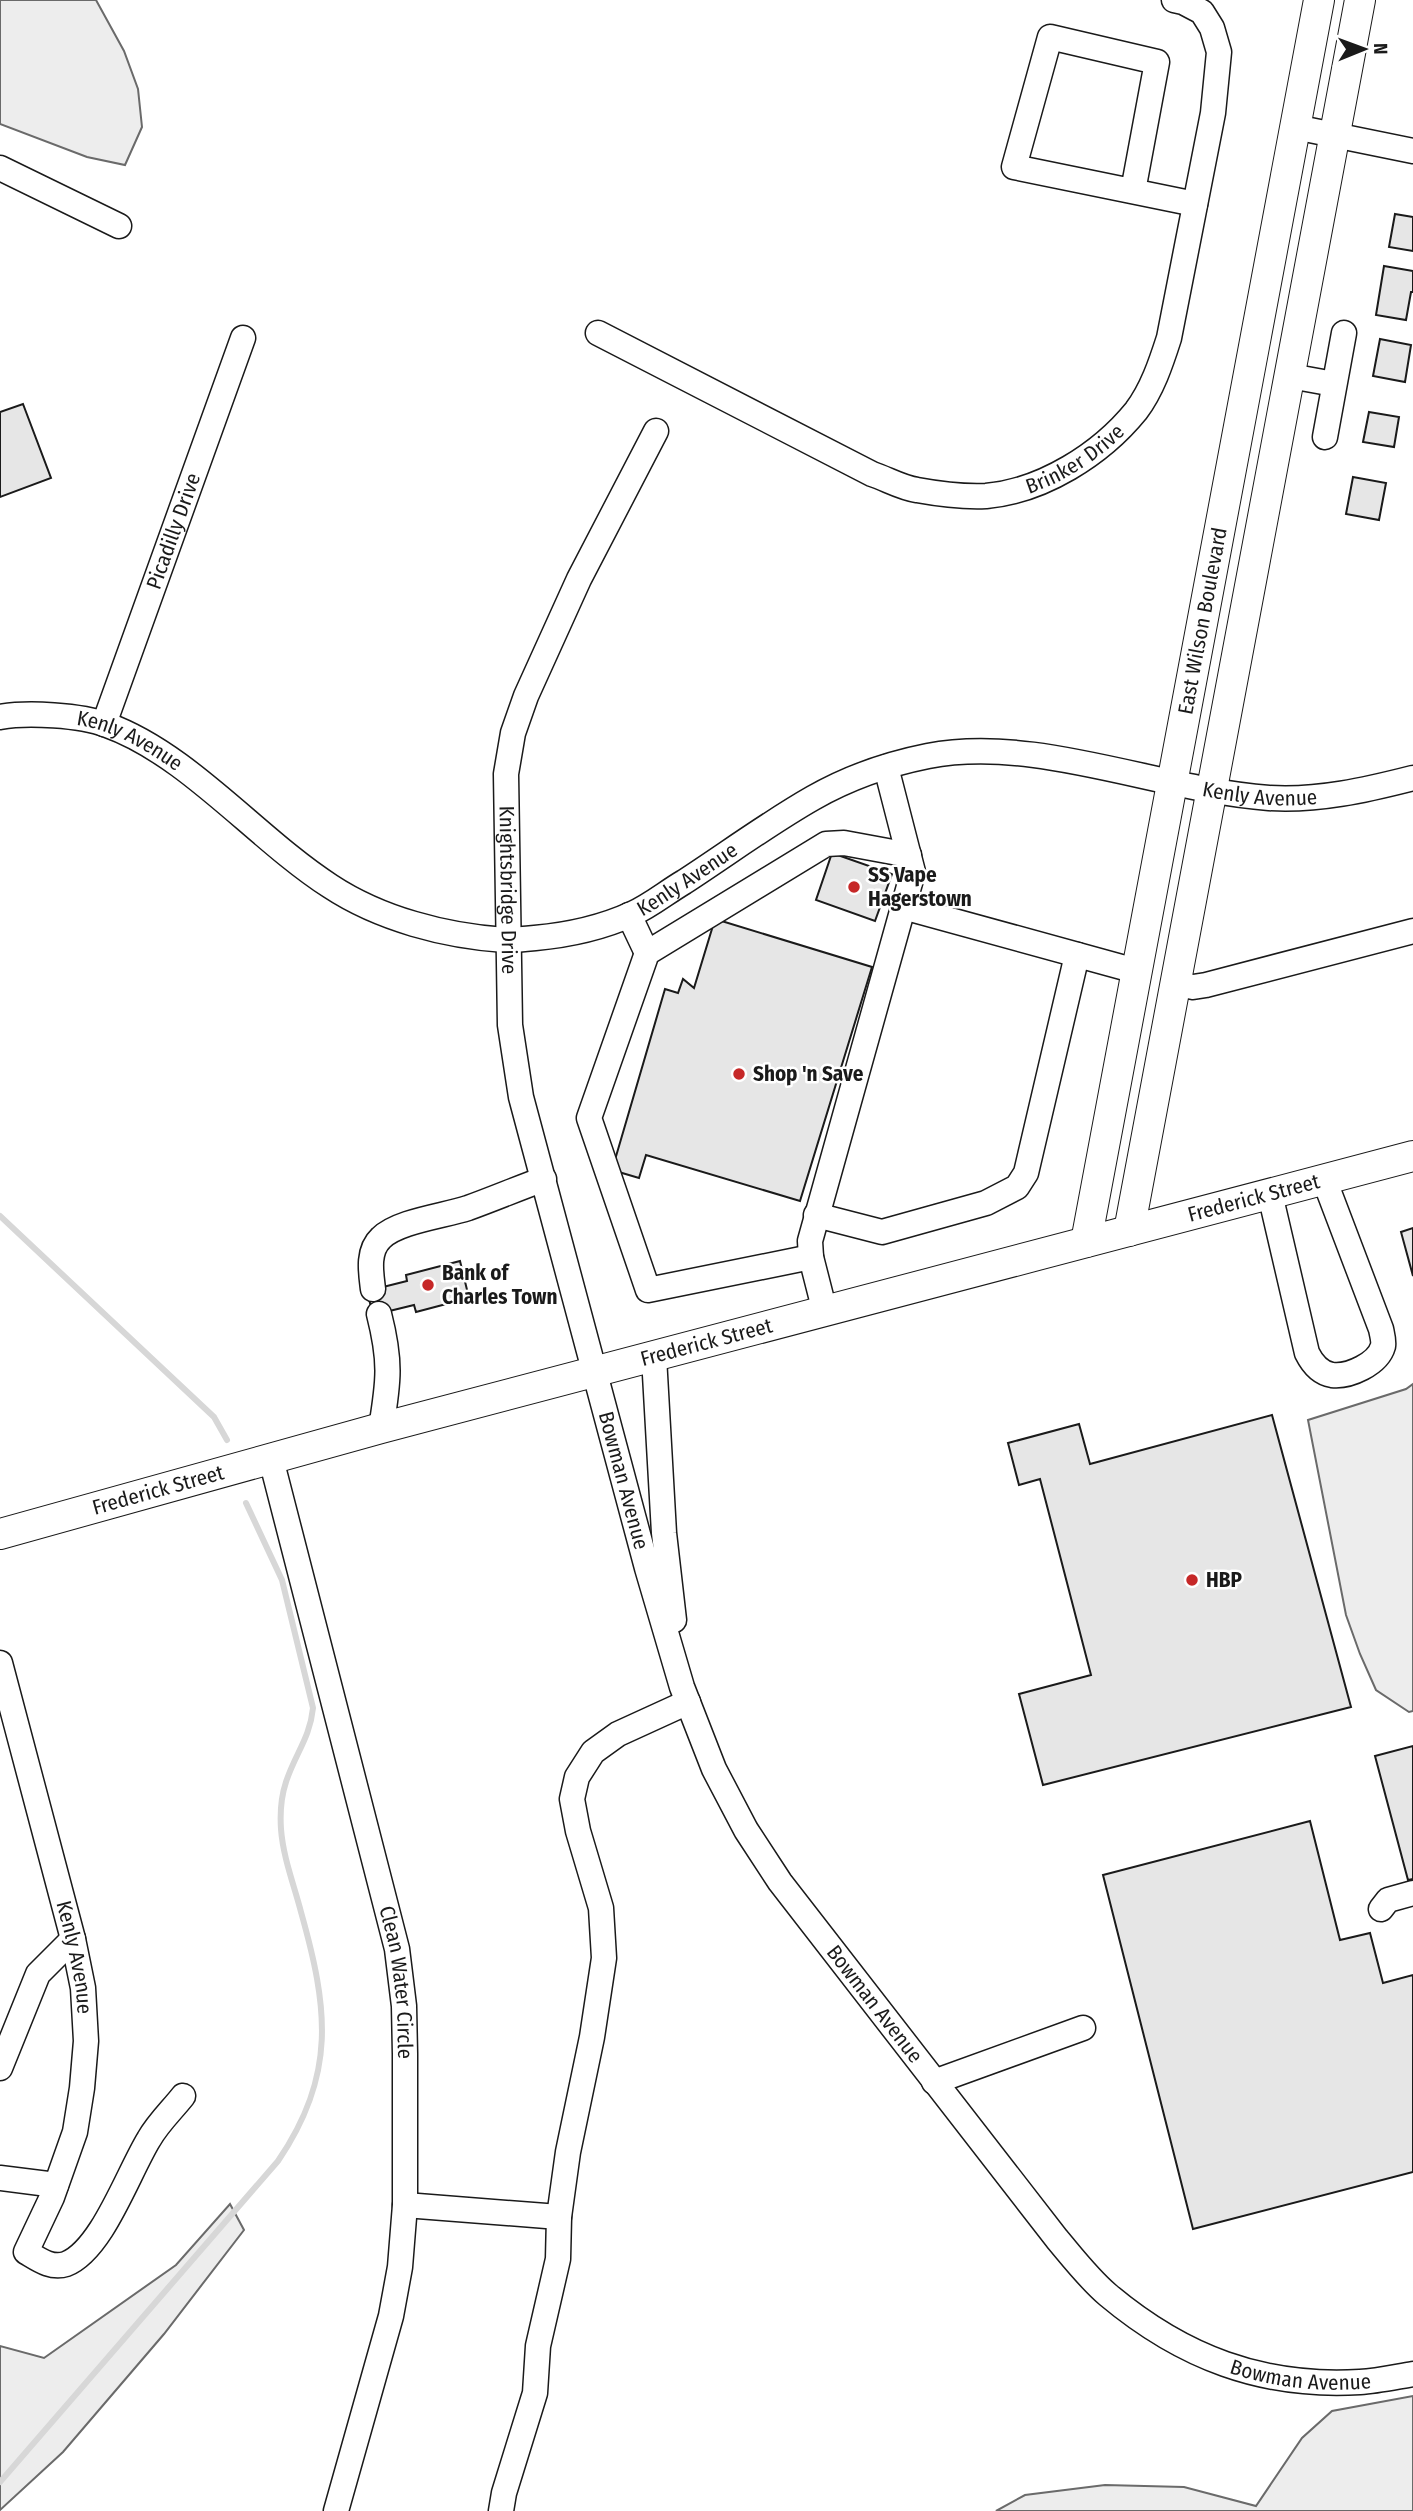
<svg xmlns="http://www.w3.org/2000/svg" width="1413" height="2511" font-family="'Fira Sans Condensed',sans-serif">
	<style>
		.built { fill: #ededed; stroke: #6a6a6a; stroke-width: 2 }
		.lines { fill: none; stroke-linecap: round; stroke-linejoin: round }
		.stream { stroke: #d7d7d7; stroke-width: 6 }
		.building { fill: #e6e6e6; stroke: #1a1a1a; stroke-width: 2 }
		.minor-casing { stroke: #1a1a1a; stroke-width: 27 }
		.major-casing { stroke: #1a1a1a; stroke-width: 32 }
		.minor { stroke: #fff; stroke-width: 24 }
		.major { stroke: #fff; stroke-width: 30 }
		.poi-dot { fill: #c62828; stroke: #fff; stroke-width: 2.5 }
		.labels { text-anchor: middle; stroke-width: 5; stroke-linejoin: round; paint-order: stroke }
		.street-label { font-size: 21px; fill: #1a1a1a; stroke: #fff }
		.poi-label { font-size: 21px; font-weight: bold; fill: #1a1a1a; stroke: #fff; text-anchor: start }
	</style>
	<rect width="100%" height="100%" fill="#fff"/>
	<path class="built" d="M 0,0 L 96,0 L 124,51 L 138,89 L 142,127 L 125,165 L 87,157 L 0,124 Z
		M 1413,1384 L 1413,1711 L 1409,1712 L 1376,1690 L 1360,1654 L 1346,1615 L 1308,1420 L 1406,1389 Z
		M 230,2204 L 244,2230 L 164,2334 L 63,2452 L 0,2510 L 0,2346 L 44,2358 L 176,2265 Z
		M 1413,2396 L 1413,2511 L 996,2511 L 1025,2495 L 1105,2485 L 1184,2487 L 1256,2506 L 1302,2438 L 1332,2411 Z"/>
	<g class="lines">
		<path class="stream" d="M 0,1216 L 214,1417 L 227,1440
			M 0,2482 L 278,2161 C 337,2074 328,2008 301,1912 C 294,1885 283,1857 281,1829 C 280,1814 281,1797 286,1782 C 295,1754 310,1738 313,1708 L 282,1580 L 246,1503"/>
	</g>
	<path class="building" d="M 1395,214 L 1413,217 L 1413,251 L 1389,247 Z
		M 1384,266 L 1413,271 L 1413,292 L 1411,292 L 1406,320 L 1376,315 Z
		M 1380,339 L 1411,345 L 1405,382 L 1373,376 Z
		M 23,404 L 51,478 L 0,497 L 0,412 Z
		M 1369,412 L 1399,417 L 1394,447 L 1363,442 Z
		M 1353,477 L 1386,483 L 1379,520 L 1346,514 Z
		M 832,853 L 892,874 L 875,921 L 816,900 Z
		M 715,919 L 872,967 L 800,1201 L 646,1155 L 639,1178 L 612,1170 L 665,989 L 678,993 L 683,979 L 694,988 Z
		M 1413,1228 L 1413,1276 L 1401,1232 Z
		M 460,1261 L 469,1298 L 416,1312 L 414,1305 L 373,1315 L 367,1291 L 407,1281 L 406,1275 Z
		M 1272,1415 L 1351,1707 L 1043,1785 L 1019,1694 L 1091,1675 L 1040,1479 L 1019,1485 L 1008,1443 L 1079,1424 L 1090,1464 Z
		M 1413,1746 L 1413,1879 L 1408,1880 L 1375,1756 Z
		M 1310,1821 L 1340,1940 L 1370,1933 L 1383,1983 L 1413,1975 L 1413,2172 L 1193,2229 L 1103,1875 Z"/>
	<g class="lines">
		<g class="minor-casing">
			<g id="minor">
				<path d="M 1295,127 L 1413,151"/>
				<path d="M 0,168 L 119,226"/>
				<path d="M 1133,191 L 1157,62 L 1050,37 L 1014,167 L 1195,204"/>
				<path id="s1" d="M 598,333 L 872,474 C 887,479 902,488 917,490 C 939,494 964,497 986,496 C 1043,491 1101,454 1136,411 C 1152,390 1161,363 1169,338 L 1213,113 L 1219,52 L 1212,28 L 1202,12 L 1183,2 L 1174,0"/>
				<path d="M 1290,376 L 1334,384"/>
				<path id="s2" d="M 656,431 L 579,579 L 526,696 L 513,733 L 506,774 L 510,1025 L 521,1097 L 647,1568 L 682,1687 L 714,1769 L 746,1830 L 780,1882 L 1057,2239 C 1073,2258 1089,2279 1108,2295 C 1182,2357 1262,2388 1360,2382 C 1377,2381 1395,2377 1413,2374"/>
				<path d="M 1325,437 L 1344,333"/>
				<path id="s3" d="M 0,717 C 27,712 81,715 107,725 C 188,754 257,839 330,886 C 380,919 445,936 505,940 C 515,940 525,939 535,938 C 568,935 601,928 632,914 C 650,906 667,892 684,882 C 727,854 769,823 813,798 C 848,778 888,764 928,756 C 1037,735 1159,790 1269,798 C 1318,801 1366,790 1413,778"/>
				<path id="s4" d="M 104,724 L 243,338"/>
				<path d="M 903,907 L 1136,971"/>
				<path d="M 629,915 L 647,953"/>
				<path d="M 1176,984 L 1193,987 L 1206,985 L 1413,931"/>
				<path d="M 1270,1194 L 1307,1353 C 1312,1363 1320,1373 1332,1375 C 1349,1377 1378,1364 1383,1346 C 1384,1341 1382,1334 1381,1329 L 1324,1179"/>
				<path d="M 816,1215 L 882,1232 L 986,1203 L 1017,1187 L 1026,1173 L 1077,955"/>
				<path d="M 811,1257 L 648,1290 L 589,1118 L 647,953 L 826,844 L 844,843 L 909,855"/>
				<path d="M 373,1289 C 371,1273 367,1251 381,1238 C 398,1221 444,1216 468,1208 C 493,1199 519,1188 544,1179"/>
				<path d="M 825,1312 L 811,1257 L 810,1241 L 913,872 L 886,767"/>
				<path d="M 379,1314 C 391,1361 389,1380 381,1428"/>
				<path d="M 654,1357 L 664,1533 L 674,1620"/>
				<path id="s5" d="M 271,1459 L 397,1949 L 404,2006 L 405,2054 L 405,2205 L 400,2267 L 391,2316 L 336,2511"/>
				<path id="s6" d="M 0,1663 L 73,1939 L 83,1988 L 86,2041 L 82,2088 L 75,2132 L 52,2197 L 26,2252 C 38,2259 51,2269 66,2264 C 102,2250 128,2173 149,2139 C 158,2123 172,2110 183,2096"/>
				<path d="M 1381,1909 L 1388,1900 L 1413,1893"/>
				<path d="M 0,2068 L 38,1974 L 73,1939"/>
				<path d="M 934,2082 L 1083,2028"/>
				<path d="M 0,2178 L 56,2185"/>
				<path d="M 405,2205 L 559,2217"/>
				<path d="M 501,2511 L 504,2493 L 535,2393 L 538,2346 L 558,2259 L 559,2217 L 568,2152 L 592,2037 L 604,1958 L 601,1908 L 578,1831 L 572,1799 L 577,1777 L 593,1752 L 618,1734 L 688,1702"/>
			</g>
		</g>
		<g class="major-casing">
			<g id="major">
				<path d="M 1129,1231 L 1360,0"/>
				<path id="s7" d="M 1086,1242 L 1319,0"/>
				<path id="s8" d="M 0,1534 L 381,1428 L 1413,1156"/>
			</g>
		</g>
		<use href="#minor" class="minor"/>
		<use href="#major" class="major"/>
	</g>
	<g class="poi-dot">
		<circle cx="854" cy="887" r="7"/>
		<circle cx="739" cy="1074" r="7"/>
		<circle cx="428" cy="1285" r="7"/>
		<circle cx="1192" cy="1580" r="7"/>
	</g>
	<g class="labels">
		<g class="street-label">
			<text dy="7" stroke="none"><textPath href="#s1" startOffset="523">Brinker Drive</textPath></text>
			<text dy="7" stroke="none"><textPath href="#s4" startOffset="205">Picadilly Drive</textPath></text>
			<text dy="7" stroke="none"><textPath href="#s7" startOffset="632">East Wilson Boulevard</textPath></text>
			<text dy="7" stroke="none"><textPath href="#s3" startOffset="135">Kenly Avenue</textPath></text>
			<text dy="7" stroke="none"><textPath href="#s3" startOffset="1374">Kenly Avenue</textPath></text>
			<text dy="7" stroke="none"><textPath href="#s3" startOffset="765">Kenly Avenue</textPath></text>
			<text dy="7" stroke="none"><textPath href="#s2" startOffset="492">Knightsbridge Drive</textPath></text>
			<text dy="7" stroke="none"><textPath href="#s8" startOffset="1298">Frederick Street</textPath></text>
			<text dy="7" stroke="none"><textPath href="#s8" startOffset="732">Frederick Street</textPath></text>
			<text dy="7" stroke="none"><textPath href="#s2" startOffset="1097">Bowman Avenue</textPath></text>
			<text dy="7" stroke="none"><textPath href="#s8" startOffset="164">Frederick Street</textPath></text>
			<text dy="7" stroke="none"><textPath href="#s6" startOffset="304">Kenly Avenue</textPath></text>
			<text dy="7" stroke="none"><textPath href="#s5" startOffset="539">Clean Water Circle</textPath></text>
			<text dy="7" stroke="none"><textPath href="#s2" startOffset="1685">Bowman Avenue</textPath></text>
			<text dy="7" stroke="none"><textPath href="#s2" startOffset="2272">Bowman Avenue</textPath></text>
		</g>
		<g class="poi-label">
			<text x="868" y="882">SS Vape<tspan x="868" dy="24">Hagerstown</tspan></text>
			<text x="753" y="1081">Shop 'n Save</text>
			<text x="442" y="1280">Bank of<tspan x="442" dy="24">Charles Town</tspan></text>
			<text x="1206" y="1587">HBP</text>
		</g>
	</g>
	<g transform="translate(1364 49) rotate(89)" stroke="#ffffff" stroke-width="5" paint-order="stroke">
	<path d="M0-5L12 26L0 18L-12 26Z" fill="#1a1a1a"/>
	<text y="-10" font-size="19" font-weight="bold" text-anchor="middle" fill="#1a1a1a">N</text>
	</g>
</svg>
